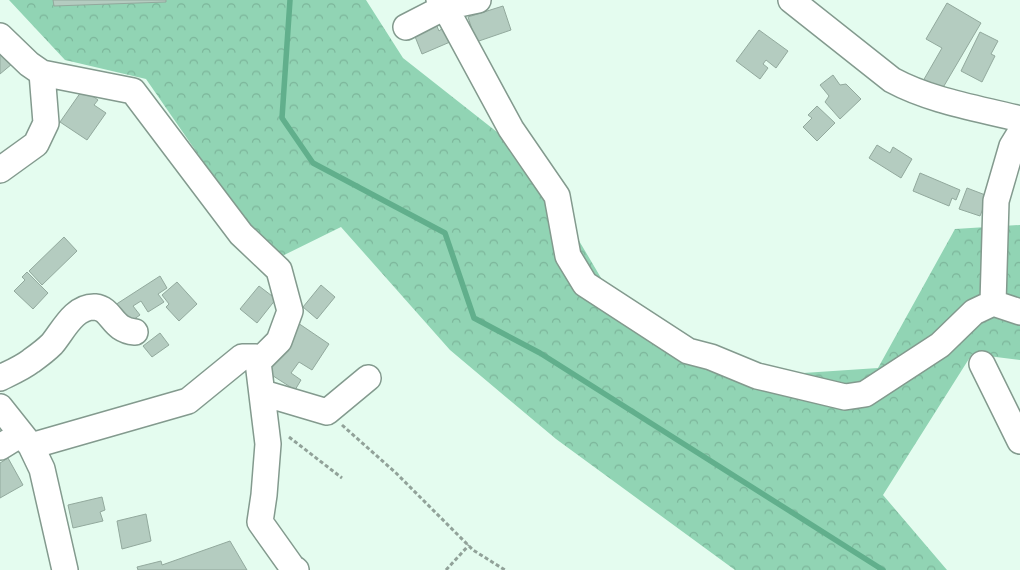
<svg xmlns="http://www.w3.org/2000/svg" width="1020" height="570" font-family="'Fira Sans',sans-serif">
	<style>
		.forest { fill: url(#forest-crowns) }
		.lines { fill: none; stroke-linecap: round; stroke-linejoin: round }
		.stream { stroke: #61af8c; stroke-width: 5.5 }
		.building { fill: #b4ccc0; stroke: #92a99d }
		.minor-casing { stroke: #839a8e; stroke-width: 28 }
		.path { stroke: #91a299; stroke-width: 3; stroke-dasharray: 4 2.5; stroke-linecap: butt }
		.minor { stroke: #fff; stroke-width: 25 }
	</style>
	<defs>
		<pattern id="forest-crowns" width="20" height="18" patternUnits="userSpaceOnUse" patternTransform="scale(1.25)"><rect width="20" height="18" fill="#91d4b4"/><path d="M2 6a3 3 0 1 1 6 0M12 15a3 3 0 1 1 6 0" fill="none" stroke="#7cb59a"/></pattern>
	</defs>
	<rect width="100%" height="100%" fill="#e4fcef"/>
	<path class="forest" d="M 9,0 L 366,0 L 403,58 L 530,158 L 607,288 L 757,376 L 878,368 L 955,229 L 1020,225 L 1020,360 L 972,354 L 883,495 L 947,570 L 735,570 L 556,439 L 450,350 L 341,227 L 272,261 L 146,79 L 65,60 Z"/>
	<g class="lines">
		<path class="stream" d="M 290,0 L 282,118 L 313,163 L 445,233 L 474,318 L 540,353 L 883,570"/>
	</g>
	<path class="building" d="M 53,0 L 166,0 L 166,2 L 54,6 Z
		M 947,3 L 981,23 L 941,91 L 923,81 L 942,48 L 926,39 Z
		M 503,6 L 511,30 L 476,42 L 468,17 Z
		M 436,24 L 439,31 L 444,27 L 450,42 L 422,54 L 414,34 Z
		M 759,30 L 788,51 L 776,68 L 766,60 L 763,64 L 768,68 L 760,79 L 736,61 Z
		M 980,32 L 998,41 L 991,54 L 995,56 L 982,82 L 961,71 Z
		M 0,53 L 12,64 L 0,74 Z
		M 833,75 L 840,85 L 846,84 L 861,99 L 840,119 L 825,102 L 829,96 L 820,85 Z
		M 83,89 L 98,100 L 94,105 L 106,113 L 87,140 L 60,122 Z
		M 817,106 L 835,123 L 817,141 L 803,127 L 812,118 L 808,115 Z
		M 877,145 L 890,153 L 893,147 L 912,159 L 901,178 L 869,158 Z
		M 920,173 L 960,190 L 956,200 L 952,198 L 949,206 L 913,191 Z
		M 967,188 L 988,196 L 980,216 L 959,209 Z
		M 64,237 L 77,251 L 42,285 L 29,271 Z
		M 27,272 L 48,293 L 33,309 L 14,291 L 25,280 L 22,277 Z
		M 160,276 L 167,288 L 158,294 L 164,302 L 148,312 L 141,301 L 133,306 L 140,315 L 127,324 L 115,305 Z
		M 177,282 L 197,304 L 179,321 L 166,307 L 169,304 L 162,295 Z
		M 321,285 L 335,297 L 317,319 L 303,307 Z
		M 259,286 L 276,299 L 257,323 L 240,309 Z
		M 298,323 L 329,344 L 312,370 L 299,362 L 291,373 L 301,380 L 295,390 L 267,372 Z
		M 160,333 L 169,345 L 152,357 L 143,346 Z
		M 8,458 L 23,485 L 0,498 L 0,463 Z
		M 102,497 L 105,510 L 100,512 L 103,521 L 73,528 L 68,505 Z
		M 146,514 L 151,541 L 122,549 L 117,521 Z
		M 230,541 L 247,570 L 138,570 L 137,567 L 161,561 L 162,565 Z"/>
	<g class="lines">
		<g class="minor-casing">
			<path id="minor" d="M 439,0 L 445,7 L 511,129 L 557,196 L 568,256 L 585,284 L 688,351 L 711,357 L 757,376 L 845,397 L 865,394 L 940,345 L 974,312 L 993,303 L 996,201 L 1012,146 L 1020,133
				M 791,0 L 892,80 C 931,101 977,108 1020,119
				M 406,27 L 445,7 L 478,0
				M 0,36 L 29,64 L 42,73 L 46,123 L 36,144 L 0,170
				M 42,73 L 133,91 L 241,234 L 279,270 L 290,311 L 279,341 L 258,362 L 268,444 L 264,495 L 260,522 L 292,567 L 296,570
				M 993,303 L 1020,312
				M 982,364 L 1020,441
				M 0,378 C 10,373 22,368 31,361 C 38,356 46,350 52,344 C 63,331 74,306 95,307 C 113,309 111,330 135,332
				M 263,393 L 327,412 L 368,378
				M 0,407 L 31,446 L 42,469 L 65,570
				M 31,446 L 188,401 L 242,357 L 256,357 L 258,362
				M 0,447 L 21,434"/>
		</g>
		<path class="path" d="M 342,425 L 396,473 L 473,550 L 505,570
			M 289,437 L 342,478
			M 446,570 L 469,545"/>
		<use href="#minor" class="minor"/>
	</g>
</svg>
